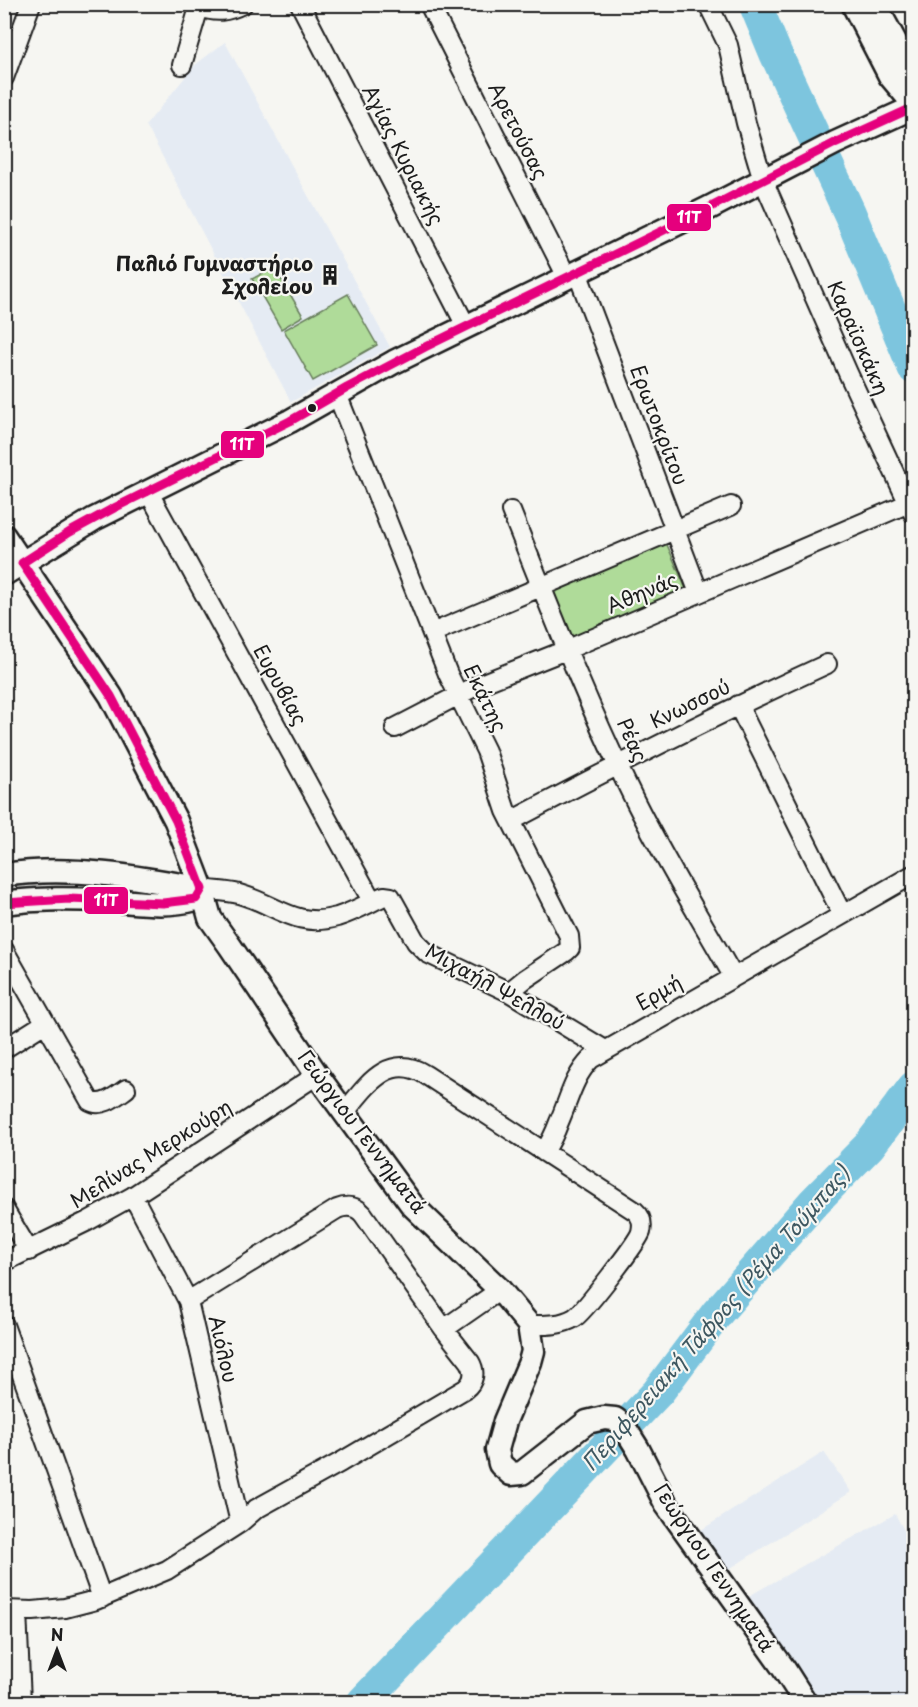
<svg xmlns="http://www.w3.org/2000/svg" width="918" height="1707" font-family="'Playpen Sans',sans-serif">
	<style>
		.built { fill: #e5ebf3 }
		.green { fill: #afdb99; stroke: #667c5a; stroke-width: 1.5 }
		.lines { fill: none; stroke-linecap: round; stroke-linejoin: round }
		.river { stroke: #7dc5de; stroke-width: 33 }
		.minor-casing { stroke: #1c1c1c; stroke-width: 22 }
		.tertiary-casing { stroke: #1c1c1c; stroke-width: 27 }
		.minor { stroke: #f6f6f2; stroke-width: 18 }
		.tertiary { stroke: #f6f6f2; stroke-width: 22 }
		.bus-1-casing { stroke: #f6f6f2; stroke-width: 14 }
		.bus-1 { stroke: #e5007d; stroke-width: 9 }
		.bus-dot { fill: #1c1c1c; stroke: #f6f6f2; stroke-width: 2 }
		.labels { text-anchor: middle; stroke-width: 4.5; stroke-linejoin: round; paint-order: stroke }
		.street-label { font-size: 20px; fill: #1c1c1c; stroke: #f6f6f2 }
		.poi-label { font-size: 20px; font-weight: bold; fill: #1c1c1c; stroke: #f6f6f2; text-anchor: end }
		.water-label { font-size: 21px; font-style: italic; fill: #3e5760; stroke: #f6f6f2 }
		.line-badge { stroke: #f6f6f2; stroke-width: 2 }
		.badge-label { font-size: 16px; text-anchor: middle; font-weight: bold; fill: #fff }
	</style>
	<rect width="100%" height="100%" fill="#f6f6f2"/>
	<filter id="ink" filterUnits="userSpaceOnUse"><feTurbulence type="fractalNoise" baseFrequency=".0167" numOctaves="2"/><feDisplacementMap in="SourceGraphic" scale="12" xChannelSelector="R" yChannelSelector="G"/><feConvolveMatrix kernelMatrix="1 2 1 2 8 2 1 2 1" color-interpolation-filters="sRGB"/></filter>
	<g filter="url(#ink)">
		<path class="built" d="M 225,42 L 390,347 L 291,402 L 146,125 L 195,65 Z
			M 824,1452 L 851,1492 L 726,1571 L 698,1532 Z
			M 895,1514 L 913,1546 L 913,1694 L 896,1702 L 819,1702 L 747,1597 Z"/>
		<path class="green" d="M 274,267 L 303,316 L 281,329 L 252,279 Z
			M 348,294 L 377,345 L 313,381 L 284,330 Z
			M 665,540 L 686,589 L 567,639 L 547,590 Z"/>
		<g class="lines">
			<path class="river" d="M 755,4 L 775,52 L 850,214 L 914,368
				M 363,1702 L 658,1392 L 718,1312 L 813,1203 L 869,1146 L 914,1087"/>
			<g class="minor-casing">
				<path id="minor" d="M 300,4 L 466,326
					M 429,4 L 567,277
					M 708,4 L 728,45 L 746,123 L 763,180 L 848,373 L 913,513
					M 199,7 C 216,13 227,12 243,4
					M 182,65 L 200,4
					M 4,78 L 31,4
					M 577,272 L 699,593
					M 337,394 L 448,674 L 486,751 L 506,811 L 569,936 L 570,948 L 567,951 L 525,979 L 509,992
					M 148,491 L 372,901
					M 511,511 C 550,608 588,707 635,801 C 665,861 700,918 733,976
					M 432,633 L 731,506
					M 738,705 L 842,914
					M 395,728 L 478,685 L 566,650 L 909,503
					M 511,821 C 615,766 720,713 827,664
					M 202,889 C 214,891 227,891 239,894 C 276,904 295,929 337,917 C 353,912 369,903 384,896 L 391,897 L 416,942 L 427,953 L 509,992 L 605,1050
					M 4,950 L 90,1101 C 102,1108 116,1096 126,1089
					M 4,1049 L 45,1023
					M 344,1113 C 366,1087 388,1051 426,1075 L 635,1211 C 642,1217 643,1223 641,1232 C 638,1242 583,1313 574,1318 C 560,1326 544,1325 529,1325
					M 544,1152 C 550,1143 555,1133 559,1122 C 569,1100 573,1077 591,1059 L 914,874
					M 133,1196 L 188,1301 L 240,1523
					M 4,1209 L 29,1251
					M 4,1262 L 88,1221 L 133,1196 L 317,1075
					M 4,1325 L 102,1598
					M 444,1329 L 500,1290
					M 4,1610 L 33,1611 L 65,1608 L 96,1600 L 167,1570 L 240,1523 L 256,1509 L 341,1462 L 465,1389 C 474,1382 476,1372 470,1362 L 444,1329 L 363,1214 C 356,1206 347,1205 337,1209 L 188,1301
					M 17,1611 L 21,1702"/>
			</g>
			<g class="tertiary-casing">
				<path id="tertiary" d="M 853,4 L 890,76 L 911,101
					M 4,536 L 111,696 L 176,821 L 202,889 L 210,918 L 230,946 L 317,1075 L 412,1205 L 500,1290 L 529,1325 L 533,1351 L 530,1362 L 505,1421 L 497,1450 L 500,1464 L 511,1474 L 522,1473 L 587,1422 L 604,1418 L 615,1419 L 623,1425 L 638,1449 L 666,1504 L 784,1669 L 805,1702
					M 4,574 L 94,519 L 290,421 L 394,362 L 707,209 L 835,143 L 914,107 C 909,95 911,82 907,69 C 900,46 886,27 875,4
					M 4,875 C 69,865 139,877 202,889
					M 4,903 C 39,898 73,899 108,900 C 138,902 166,907 196,899 L 202,889"/>
			</g>
			<use href="#minor" class="minor"/>
			<use href="#tertiary" class="tertiary"/>
			<g class="bus-1-casing">
				<path id="bus-1" d="M 22,563 L 70,532 L 114,508 L 290,421 L 347,388 L 425,347 L 707,209 L 835,143 L 914,107
					M 22,563 L 111,696 L 176,821 L 202,889
					M 4,903 L 69,899 L 163,903 L 196,899 L 202,889"/>
			</g>
			<use href="#bus-1" class="bus-1"/>
		</g>
	</g>
	<defs>
		<g id="building-bare" transform="scale(1.62)"><path d="M-4-6H4V6H1V3H-1V6H-4ZM-2.5-4.3h1.7v1.8h-1.7ZM.8-4.3h1.7v1.8H.8ZM-2.5-1h1.7V.8h-1.7ZM.8-1h1.7V.8H.8Z" fill="#1c1c1c" stroke="#f6f6f2" stroke-width="2.5" paint-order="stroke"/></g>
	</defs>
	<g fill-rule="evenodd">
		<use href="#building-bare" x="330" y="275"/>
	</g>
	<circle class="bus-dot" cx="312" cy="408" r="5"/>
	<g class="labels">
		<g class="street-label">
			<text transform="translate(518 131) rotate(63)" y="7">Αρετούσας</text>
			<text transform="translate(403 155) rotate(63)" y="7">Αγίας Κυριακής</text>
			<text transform="translate(858 338) rotate(66)" y="7">Καραϊσκάκη</text>
			<text transform="translate(659 425) rotate(69)" y="7">Ερωτοκρίτου</text>
			<text transform="translate(642 593) rotate(-23)" y="7">Αθηνάς</text>
			<text transform="translate(280 685) rotate(61)" y="7">Ευρυβίας</text>
			<text transform="translate(485 698) rotate(64)" y="7">Εκάτης</text>
			<text transform="translate(690 704) rotate(-26)" y="7">Κνωσσού</text>
			<text transform="translate(632 740) rotate(66)" y="7">Ρέας</text>
			<text transform="translate(495 987) rotate(29)" y="7">Μιχαήλ Ψελλού</text>
			<text transform="translate(659 993) rotate(-30)" y="7">Ερμή</text>
			<text transform="translate(362 1132) rotate(53)" y="7">Γεώργιου Γεννηματά</text>
			<text transform="translate(151 1154) rotate(-32)" y="7">Μελίνας Μερκούρη</text>
			<text transform="translate(223 1349) rotate(77)" y="7">Αιόλου</text>
			<text transform="translate(714 1568) rotate(56)" y="7">Γεώργιου Γεννηματά</text>
		</g>
		<g class="poi-label">
			<text x="313" y="271">Παλιό Γυμναστήριο<tspan x="313" dy="23">Σχολείου</tspan></text>
		</g>
		<g class="water-label">
			<text transform="translate(716 1319) rotate(-49)" y="7">Περιφερειακή Τάφρος (Ρέμα Τούμπας)</text>
		</g>
	</g>
	<g class="line-badge">
		<rect x="666" y="203" width="46" height="29" rx="6" fill="#e5007d"/>
		<rect x="220" y="430" width="45" height="29" rx="6" fill="#e5007d"/>
		<rect x="83" y="886" width="46" height="29" rx="6" fill="#e5007d"/>
	</g>
	<g class="badge-label">
		<text x="689" y="223">11Τ</text>
		<text x="242" y="450">11Τ</text>
		<text x="106" y="906">11Τ</text>
	</g>
	<rect width="918" height="1707" fill="none" stroke="#f6f6f2" stroke-width="24"/>
	<rect x="12" y="12" width="894" height="1683" fill="none" stroke="#1c1c1c" stroke-width="2" filter="url(#ink)"/>
	<g transform="translate(57 1650)" stroke="#f6f6f2" stroke-width="4.5" paint-order="stroke">
	<path d="M0-4.5L10 22L0 15L-10 22Z" fill="#1c1c1c"/>
	<text y="-9" font-size="16" font-weight="bold" text-anchor="middle" fill="#1c1c1c">N</text>
	</g>
</svg>
